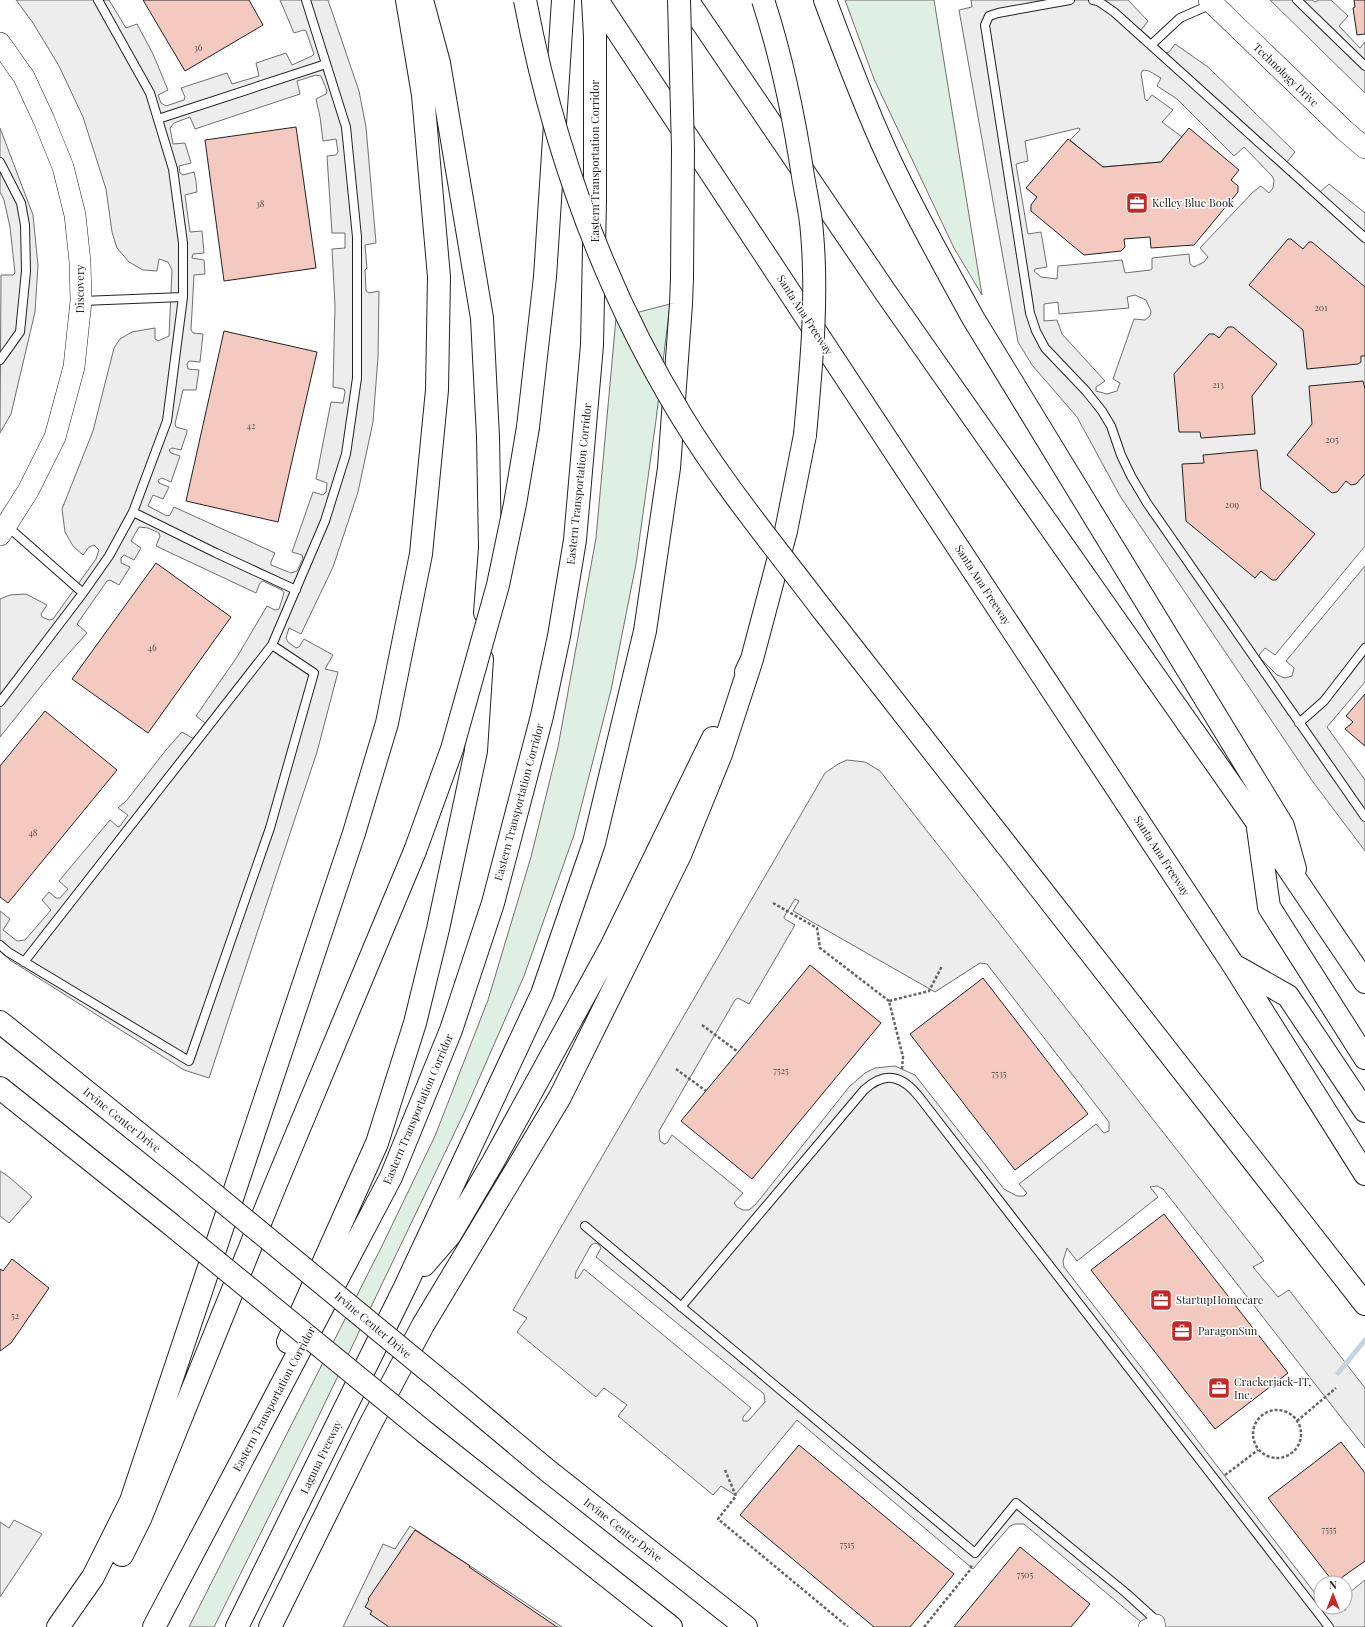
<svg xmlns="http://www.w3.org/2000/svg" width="1365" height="1627" font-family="'Playfair Display',serif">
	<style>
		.green { fill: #e0efe3; stroke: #6f6f6f }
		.parking { fill: #ededed; stroke: #6f6f6f; fill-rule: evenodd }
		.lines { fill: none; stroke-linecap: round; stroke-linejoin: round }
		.stream { stroke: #c7d3dd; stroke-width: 5 }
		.building { fill: #f3c9c0; stroke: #222 }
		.lane-casing { stroke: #222; stroke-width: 10 }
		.street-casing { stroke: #222; stroke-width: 16 }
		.secondary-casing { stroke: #222; stroke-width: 22 }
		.primary-casing { stroke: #222; stroke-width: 24 }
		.highway-casing { stroke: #222; stroke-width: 24 }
		.path { stroke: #646464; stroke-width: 2.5; stroke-dasharray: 3 2; stroke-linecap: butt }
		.lane { stroke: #fff; stroke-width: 8 }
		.street { stroke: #fff; stroke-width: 15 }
		.secondary { stroke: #fff; stroke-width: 21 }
		.primary { stroke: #fff; stroke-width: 22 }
		.highway { stroke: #fff; stroke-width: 22 }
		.primary-bridge-casing { stroke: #222; stroke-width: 24; stroke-linecap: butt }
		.highway-bridge-casing { stroke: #222; stroke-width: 24; stroke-linecap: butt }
		.primary-bridge { stroke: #fff; stroke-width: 22 }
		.highway-bridge { stroke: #fff; stroke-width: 22 }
		.labels { text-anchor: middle; stroke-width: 3; stroke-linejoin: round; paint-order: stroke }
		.number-label { font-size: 9px; fill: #564c4a }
		.street-label { font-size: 11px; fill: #222; stroke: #fff }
		.poi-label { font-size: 11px; fill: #222; stroke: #fff; text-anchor: start }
	</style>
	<rect width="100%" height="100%" fill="#fff"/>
	<path class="green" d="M 845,0 L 934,0 L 982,295 L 954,248 L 874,79 Z
		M 670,304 L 656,420 L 636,564 L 611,690 L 574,835 L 524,976 L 464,1113 L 311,1432 L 214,1627 L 189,1627 L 381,1248 L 435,1136 L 488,1000 L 531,857 L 558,747 L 596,538 L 616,318 Z"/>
	<path class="parking" d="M 16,0 L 109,0 L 126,28 L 137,24 L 153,54 L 168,90 L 158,95 L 161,103 L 166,106 L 184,100 L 185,97 L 181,88 L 227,73 L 232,84 L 259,76 L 256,63 L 286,53 L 292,65 L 312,56 L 314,54 L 306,31 L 304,30 L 294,33 L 280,0 L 328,0 L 359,91 L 366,127 L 376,243 L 365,245 L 367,268 L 365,270 L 366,291 L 369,293 L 379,291 L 378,357 L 373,422 L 358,492 L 333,567 L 301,634 L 289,628 L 286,638 L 288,642 L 296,648 L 299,647 L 304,639 L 333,655 L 325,669 L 338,672 L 317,752 L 209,1078 L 184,1070 L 10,960 L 0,951 L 0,911 L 10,919 L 3,930 L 17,941 L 25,940 L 51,910 L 42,900 L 49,892 L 56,898 L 60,898 L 68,889 L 59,881 L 110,820 L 118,827 L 120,826 L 128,815 L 118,808 L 127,800 L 166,750 L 182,732 L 194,739 L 205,723 L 196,716 L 237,657 L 267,606 L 275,610 L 279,609 L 284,593 L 282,590 L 263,581 L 260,583 L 256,593 L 156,546 L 160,536 L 159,533 L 148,528 L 139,527 L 131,541 L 141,548 L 134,560 L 124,555 L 121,558 L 121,563 L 130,567 L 119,585 L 110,580 L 107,581 L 77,624 L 87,633 L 53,671 L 0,737 L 0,599 L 10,595 L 26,594 L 47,605 L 41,614 L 42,617 L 49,620 L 53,619 L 96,559 L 99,550 L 94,545 L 89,547 L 83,555 L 73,546 L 65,532 L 62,509 L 93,431 L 114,348 L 120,339 L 132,332 L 143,330 L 155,328 L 155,339 L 158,341 L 169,336 L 172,270 L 168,262 L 159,259 L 157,271 L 143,270 L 129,262 L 117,248 L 112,232 L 106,189 L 83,117 L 59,66 L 33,23 ZM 316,75 L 321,76 L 327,91 L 326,94 L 316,99 L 320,117 L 323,141 L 336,139 L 338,152 L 336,155 L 327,156 L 332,233 L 345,233 L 345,248 L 332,249 L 335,306 L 333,387 L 344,389 L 345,392 L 343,403 L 331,402 L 316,479 L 327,483 L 326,492 L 323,495 L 313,492 L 292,552 L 302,555 L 303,558 L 297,571 L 291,573 L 271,565 L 271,562 L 275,553 L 174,507 L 170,515 L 167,516 L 148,506 L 153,495 L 163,499 L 169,487 L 159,483 L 158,480 L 162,478 L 171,482 L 180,456 L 171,453 L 169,450 L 172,448 L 181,450 L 187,432 L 187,430 L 176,427 L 175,424 L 183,390 L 196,390 L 199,370 L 188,369 L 187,364 L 189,361 L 200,362 L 203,334 L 193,333 L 191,330 L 194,275 L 205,274 L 204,260 L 192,258 L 193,254 L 204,253 L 202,231 L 190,232 L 185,195 L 197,192 L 196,181 L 194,172 L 183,175 L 180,173 L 179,166 L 191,163 L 185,143 L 173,144 L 170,128 L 174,123 L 190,117 L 195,129 L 300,94 L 297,81 Z
		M 971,0 L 1128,0 L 1148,21 L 1141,30 L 1166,53 L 1169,52 L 1175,44 L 1208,67 L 1295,152 L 1287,162 L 1318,191 L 1320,192 L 1329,184 L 1365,213 L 1365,546 L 1275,655 L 1265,648 L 1259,655 L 1261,659 L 1277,675 L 1285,678 L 1292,676 L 1294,668 L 1286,661 L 1365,566 L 1365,682 L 1327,727 L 1365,780 L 1365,851 L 1313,782 L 1120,496 L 1077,417 L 1032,365 L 1018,342 L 959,10 L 972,7 ZM 1143,70 L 1149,71 L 1161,78 L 1157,86 L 1177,99 L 1234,156 L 1244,147 L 1272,176 L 1274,180 L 1273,188 L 1269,193 L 1261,186 L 1253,192 L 1200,248 L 1208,257 L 1204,262 L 1194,267 L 1190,264 L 1189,254 L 1152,258 L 1152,269 L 1150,270 L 1125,273 L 1122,260 L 1058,266 L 1057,279 L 1041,277 L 1034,271 L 1035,269 L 1047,267 L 1041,232 L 1028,234 L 1016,164 L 1028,161 L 1025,141 L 1079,128 L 1080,129 L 1079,131 L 1070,140 L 1103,167 L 1161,162 L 1182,137 L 1162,122 L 1173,110 L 1152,95 L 1147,101 L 1145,99 L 1141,73 ZM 1135,295 L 1146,300 L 1151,311 L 1150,316 L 1145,320 L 1134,319 L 1113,379 L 1120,383 L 1117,391 L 1107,394 L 1096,391 L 1096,387 L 1105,381 L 1062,334 L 1057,320 L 1044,321 L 1044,304 L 1058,302 L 1059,314 L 1129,308 L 1127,297 Z
		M 1270,0 L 1312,0 L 1315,2 L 1319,0 L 1331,0 L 1348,16 L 1339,26 L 1360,48 L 1365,42 L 1365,93 Z
		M 0,128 L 33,215 L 38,266 L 35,312 L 11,414 L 0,433 L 1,275 L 13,275 L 15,273 L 10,227 L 4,200 L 0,192 Z
		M 847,760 L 865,762 L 880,771 L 1264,1261 L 1253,1267 L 1278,1297 L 1289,1290 L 1365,1388 L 1365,1448 L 1163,1189 L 1157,1186 L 1150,1187 L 1158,1197 L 1077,1261 L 1067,1248 L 1063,1261 L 1064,1267 L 1321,1601 L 1321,1607 L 1338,1612 L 1346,1610 L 1345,1607 L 1345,1596 L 1365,1580 L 1365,1627 L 1147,1627 L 1024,1524 L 1015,1524 L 1010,1526 L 973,1569 L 797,1420 L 735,1495 L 721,1486 L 713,1495 L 618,1416 L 627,1405 L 604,1388 L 596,1397 L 517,1332 L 527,1318 L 513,1310 L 825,773 L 838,764 ZM 795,899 L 799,901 L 793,911 L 935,992 L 980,963 L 987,964 L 1109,1122 L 1109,1131 L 1104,1133 L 1096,1124 L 1019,1184 L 1027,1193 L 1024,1196 L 1017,1196 L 1004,1189 L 915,1075 L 895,1066 L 875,1068 L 865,1073 L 849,1087 L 756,1204 L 749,1210 L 743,1210 L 737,1207 L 734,1203 L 743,1193 L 672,1135 L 667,1143 L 664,1144 L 660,1141 L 659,1131 L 735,1000 L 738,998 L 749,1004 L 795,925 L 785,919 L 784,917 ZM 595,1243 L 598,1244 L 601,1248 L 596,1257 L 764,1394 L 765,1402 L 748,1421 L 743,1421 L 743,1417 L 751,1408 L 584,1269 L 578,1278 L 575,1278 L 576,1272 L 591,1245 Z
		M 0,1171 L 9,1177 L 32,1197 L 9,1223 L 0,1216 Z
		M 14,1520 L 42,1534 L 0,1597 L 0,1522 L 9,1528 Z
		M 410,1526 L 562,1627 L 343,1627 L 383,1544 L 395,1549 Z"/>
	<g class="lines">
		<path class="stream" d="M 1338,1373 L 1365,1340"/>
	</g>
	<path class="building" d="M 143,0 L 249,0 L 263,25 L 185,71 Z
		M 1354,0 L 1365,0 L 1365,34 L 1357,35 L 1353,8 L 1355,7 Z
		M 296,127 L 316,268 L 224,281 L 205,140 Z
		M 1189,128 L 1239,170 L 1231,180 L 1238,186 L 1238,192 L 1194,245 L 1151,248 L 1150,237 L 1124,239 L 1125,247 L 1121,251 L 1084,255 L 1031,211 L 1031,205 L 1037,197 L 1026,188 L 1068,139 L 1103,167 L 1161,162 Z
		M 1288,239 L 1291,239 L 1303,249 L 1309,242 L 1312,242 L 1365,287 L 1365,356 L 1361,356 L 1361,362 L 1358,364 L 1307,369 L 1303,330 L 1249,285 Z
		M 1228,327 L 1233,327 L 1277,364 L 1252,396 L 1255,434 L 1201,438 L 1200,432 L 1179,432 L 1174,374 L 1209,334 L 1214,334 L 1219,338 Z
		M 224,331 L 317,352 L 278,522 L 186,501 Z
		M 1363,381 L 1365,389 L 1365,474 L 1356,484 L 1351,485 L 1346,481 L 1337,492 L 1332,493 L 1287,455 L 1312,424 L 1309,386 Z
		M 1257,450 L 1261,489 L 1315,534 L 1276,580 L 1272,580 L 1261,571 L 1255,578 L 1186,521 L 1182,464 L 1204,463 L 1203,455 Z
		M 156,563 L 231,617 L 148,733 L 72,679 Z
		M 1365,694 L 1365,746 L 1345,729 L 1353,722 L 1346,716 Z
		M 45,711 L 117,770 L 8,903 L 0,897 L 0,766 Z
		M 810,965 L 881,1023 L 752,1179 L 681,1121 Z
		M 983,978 L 1088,1114 L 1015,1170 L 910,1034 Z
		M 1164,1214 L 1288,1373 L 1215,1429 L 1091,1270 Z
		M 12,1259 L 49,1288 L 11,1343 L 0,1351 L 0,1269 L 3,1271 Z
		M 1341,1442 L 1365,1473 L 1365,1561 L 1334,1583 L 1268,1498 Z
		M 799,1445 L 954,1574 L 910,1627 L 874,1627 L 740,1515 Z
		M 415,1530 L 470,1566 L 469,1567 L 557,1627 L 389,1627 L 370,1614 L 372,1611 L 365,1607 L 369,1600 L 368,1599 Z
		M 1020,1547 L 1090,1604 L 1071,1627 L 954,1627 Z"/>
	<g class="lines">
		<g class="lane-casing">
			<path id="lane" d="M 98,0 L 150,93 L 173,169 L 183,243 L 183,297
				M 1070,0 L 998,13 L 989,16 L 985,25 L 1030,313 L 1036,331 L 1045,348 L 1086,391 L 1102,411 L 1111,426 L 1121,455 L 1131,476 L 1147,503 L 1365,817
				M 1093,0 L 1098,1 L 1114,12 L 1365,238
				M 1297,0 L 1365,66
				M 1151,45 L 1180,18 L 1212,4
				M 158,119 L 326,64
				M 0,162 L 21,203 L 25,225 L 26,271 L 20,332 L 0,360
				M 133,512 L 216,553 L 296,590
				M 7,526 L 83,593 L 109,556 L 133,512 L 167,421 L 183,297 L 82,301
				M 0,702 L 83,593
				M 1299,723 L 1324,701 L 1365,648
				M 0,945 L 8,952 L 189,1061 L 270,828 L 314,673 L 272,645 L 325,521 L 346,454 L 357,378 L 357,237 L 346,127 L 306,0
				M 24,962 L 272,645
				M 585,1226 L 975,1553 L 1016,1503 L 1126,1593 L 1159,1623
				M 681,1307 L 864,1090 C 886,1070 903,1076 920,1098 L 1329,1627"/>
		</g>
		<g class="street-casing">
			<path id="street" d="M 1146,1627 L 1157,1622 L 1158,1627"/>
		</g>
		<g class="secondary-casing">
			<path id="secondary" d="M 1209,0 L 1344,130 L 1365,148
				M 0,43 L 24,77 L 44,120 L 63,167 L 75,215 L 80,262 L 81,301 L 74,367 L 55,437 L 28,491 L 0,535"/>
		</g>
		<g class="primary-casing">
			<path id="primary" d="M 0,1022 L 188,1173
				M 0,1088 L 168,1222
				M 448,1387 L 547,1470 L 746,1627
				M 426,1433 L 671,1627"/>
		</g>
		<g class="highway-casing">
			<path id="highway" d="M 422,0 L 439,63 L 482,318 L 488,437 L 490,548 L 485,613
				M 597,0 L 1234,966 L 1365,1174
				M 687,0 L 886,293 L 1257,822 L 1365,982
				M 825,0 C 844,51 863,102 886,152 C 912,209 943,263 973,318 L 1283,826 L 1295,869
				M 528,427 L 545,277 L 563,0
				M 822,609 L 1365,1304
				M 746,672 L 752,659 L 786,531 L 805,435
				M 1258,828 L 1269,907 L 1365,1058
				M 1237,967 L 1288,996 L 1365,1111
				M 424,1265 L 450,1235 L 493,1162 L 611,947 L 713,738
				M 288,1342 L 377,1143 L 415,1023 L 438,929 L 476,751 L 482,659
				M 122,1555 L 140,1519 L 275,1186 L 415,851
				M 58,1627 L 93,1577 L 131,1501 L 354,833 L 387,723 L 421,554 L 437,390 L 439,277 L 423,95 L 407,0
				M 154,1627 L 391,1177 L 451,1030 L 493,903 L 542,716 L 559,636 L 575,540 L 592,345 L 595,201 L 595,37 L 593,0
				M 237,1627 L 405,1287 L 542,994 L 594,843 L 645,631 L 669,468 L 681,304 L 682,278
				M 270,1627 L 370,1425 L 423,1325 L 560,1097 L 680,855 L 721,754 L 752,659"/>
		</g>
		<path class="path" d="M 773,903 L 817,928 L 820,948 L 889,1001
			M 702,1025 L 738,1052
			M 676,1069 L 706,1091
			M 902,1069 L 903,1057 L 889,1001 L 929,991 L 942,966
			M1253 1434a24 24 0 1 1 48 0a24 24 0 1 1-48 0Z
			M 1297,1421 L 1336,1388
			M 725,1470 L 736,1496 L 718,1519 L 848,1627
			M 1225,1475 L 1258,1450
			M 924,1627 L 970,1570 L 972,1564"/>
		<use href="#lane" class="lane"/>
		<use href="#street" class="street"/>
		<use href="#secondary" class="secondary"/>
		<use href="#primary" class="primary"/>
		<use href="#highway" class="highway"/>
		<g class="primary-bridge-casing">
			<path id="primary-bridge" d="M 188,1173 L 448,1387
				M 168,1222 L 426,1433"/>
		</g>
		<g class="highway-bridge-casing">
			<path id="highway-bridge" d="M 525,0 C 553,148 604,289 682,417 C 723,484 774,546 822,609
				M 679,0 L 683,149 L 682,278
				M 763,0 C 782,58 794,117 803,176 C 806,195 811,214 812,233 C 818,300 811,369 805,435
				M 415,851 L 452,749 L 498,585 L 515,504 L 528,427"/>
		</g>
		<use href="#primary-bridge" class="primary-bridge"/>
		<use href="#highway-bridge" class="highway-bridge"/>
	</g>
	<defs>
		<g id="office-square" transform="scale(1.15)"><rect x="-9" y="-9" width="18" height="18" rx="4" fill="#c62828" stroke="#fff"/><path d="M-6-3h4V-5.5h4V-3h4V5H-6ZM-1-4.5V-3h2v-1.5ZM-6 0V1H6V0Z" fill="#fff"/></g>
	</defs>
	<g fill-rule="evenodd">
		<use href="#office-square" x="1137" y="203"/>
		<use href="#office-square" x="1161" y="1300"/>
		<use href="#office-square" x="1182" y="1331"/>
		<use href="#office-square" x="1219" y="1388"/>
	</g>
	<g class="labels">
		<g class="number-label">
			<text x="198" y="51">36</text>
			<text x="260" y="207">38</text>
			<text x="1321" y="311">201</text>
			<text x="1218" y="388">213</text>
			<text x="251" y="429">42</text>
			<text x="1332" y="443">205</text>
			<text x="1232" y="508">209</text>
			<text x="152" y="651">46</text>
			<text x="33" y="836">48</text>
			<text x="781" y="1074">7525</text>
			<text x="999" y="1077">7535</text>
			<text x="15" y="1319">52</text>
			<text x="1329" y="1533">7555</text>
			<text x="847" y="1548">7515</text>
			<text x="1025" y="1578">7505</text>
		</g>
		<g class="street-label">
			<text transform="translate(1286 75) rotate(44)" y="4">Technology Drive</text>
			<text transform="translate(595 161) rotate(-90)" y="4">Eastern Transportation Corridor</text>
			<text transform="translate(80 289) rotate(-90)" y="4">Discovery</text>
			<text transform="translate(805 315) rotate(57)" y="4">Santa Ana Freeway</text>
			<text transform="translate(579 484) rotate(-84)" y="4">Eastern Transportation Corridor</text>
			<text transform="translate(983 585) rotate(57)" y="4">Santa Ana Freeway</text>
			<text transform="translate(519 802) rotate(-75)" y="4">Eastern Transportation Corridor</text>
			<text transform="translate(1162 856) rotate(57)" y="4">Santa Ana Freeway</text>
			<text transform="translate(418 1109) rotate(-67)" y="4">Eastern Transportation Corridor</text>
			<text transform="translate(122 1120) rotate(39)" y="4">Irvine Center Drive</text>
			<text transform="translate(373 1325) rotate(40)" y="4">Irvine Center Drive</text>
			<text transform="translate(274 1399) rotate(-62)" y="4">Eastern Transportation Corridor</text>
			<text transform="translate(321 1457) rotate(-64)" y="4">Laguna Freeway</text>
			<text transform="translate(623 1530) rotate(38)" y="4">Irvine Center Drive</text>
		</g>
		<g class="poi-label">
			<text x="1152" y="207">Kelley Blue Book</text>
			<text x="1176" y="1304">StartupHomecare</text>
			<text x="1198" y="1335">ParagonSun</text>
			<text x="1234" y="1386">Crackerjack-IT,<tspan x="1234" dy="13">Inc.</tspan></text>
		</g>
	</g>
	<g transform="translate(1333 1595)"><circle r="19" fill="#ffffff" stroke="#a7a7a7"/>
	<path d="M0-3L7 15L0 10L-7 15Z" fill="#c62828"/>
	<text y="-6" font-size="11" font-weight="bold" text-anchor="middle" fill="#222222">N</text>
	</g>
</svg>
